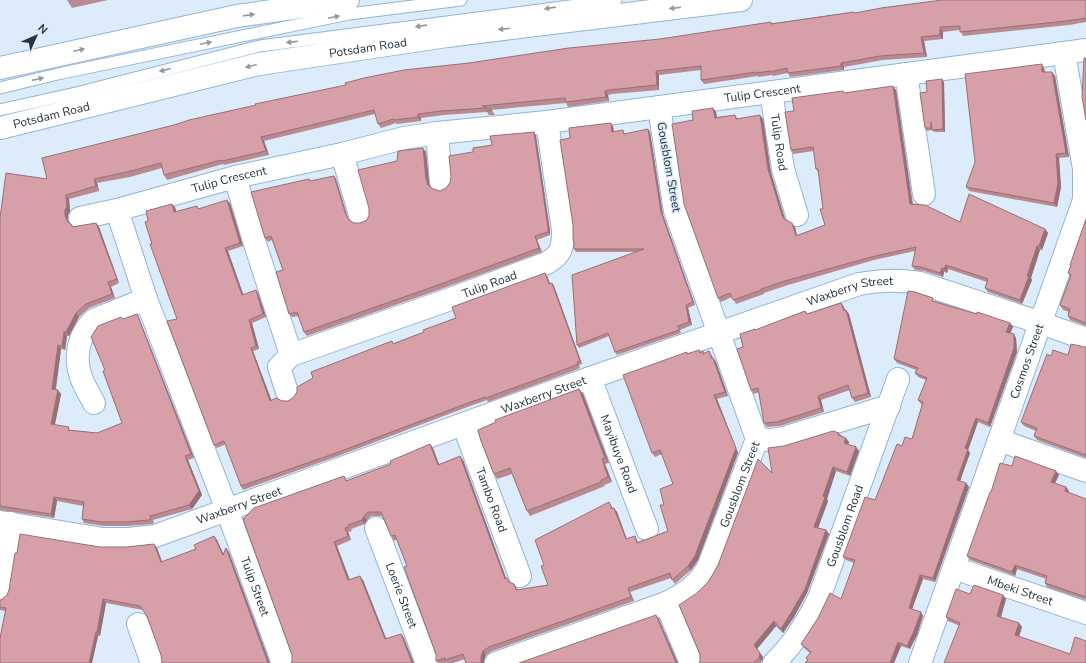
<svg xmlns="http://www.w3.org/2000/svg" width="1086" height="663" font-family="'Nunito Sans',sans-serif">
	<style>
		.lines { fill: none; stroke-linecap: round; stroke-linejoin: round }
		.service-casing { stroke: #90b5da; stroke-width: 13 }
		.minor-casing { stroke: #90b5da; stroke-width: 24 }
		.primary-casing { stroke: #90b5da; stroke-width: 24 }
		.service { stroke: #fff; stroke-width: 11 }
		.minor { stroke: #fff; stroke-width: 22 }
		.primary { stroke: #fff; stroke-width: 22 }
		.wall { fill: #b98a90 }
		.shaded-wall { fill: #967076 }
		.building { fill: #d7a0a8; stroke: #967076 }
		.oneway { fill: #929aa0 }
		.labels { text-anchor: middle; stroke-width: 3; stroke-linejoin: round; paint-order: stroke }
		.street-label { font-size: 12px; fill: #253442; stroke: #dcecfb }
	</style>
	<rect width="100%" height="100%" fill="#dcecfb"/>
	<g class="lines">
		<g class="service-casing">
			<path id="service" d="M 0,88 L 62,73 L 349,14 L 461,0
				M 0,110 L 76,93 L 260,46 L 616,0"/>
		</g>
		<g class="minor-casing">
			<g id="minor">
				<path d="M 906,74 L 924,194"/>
				<path id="s1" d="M 771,92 L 783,169 L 797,215"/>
				<path d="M 437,133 L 441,182"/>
				<path d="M 342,154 L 360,215"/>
				<path d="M 235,177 L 255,244 L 291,355"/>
				<path id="s2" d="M 117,210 L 146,299 L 227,510 L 283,663"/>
				<path id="s3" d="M 80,218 L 117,210 L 235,177 L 342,154 L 404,138 L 437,133 L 547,122 L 1086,50"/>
				<path id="s4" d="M 590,378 L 647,529"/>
				<path id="s5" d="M 287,392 L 279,367 L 291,355 L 445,301 L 547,263 C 562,254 563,247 563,230 L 547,122"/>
				<path d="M 94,403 C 90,395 84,386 81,377 C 74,357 78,335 94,320 L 146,299"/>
				<path id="s6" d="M 463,424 L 520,576"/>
				<path d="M 757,439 L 771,440 L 783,438 L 889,406"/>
				<path d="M 999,440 L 1086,471"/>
				<path id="s7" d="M 0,522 L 103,539 L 129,539 L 155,536 L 590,378 L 859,284 C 881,280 897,280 920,283 L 1041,323 L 1086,339"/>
				<path id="s8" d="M 376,528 L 427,663"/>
				<path id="s9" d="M 954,568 L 1086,613"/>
				<path d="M 0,592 L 11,523"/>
				<path d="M 666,603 L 691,663"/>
				<path d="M 138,624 L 152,663"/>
				<path id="s10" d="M 496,663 L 666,603 C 685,594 700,584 709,565 L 757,439 L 675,211 L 659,107"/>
				<path id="s11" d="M 774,663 C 793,645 808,621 819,598 L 898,379"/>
				<path id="s12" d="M 920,663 L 1084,200 L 1084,169 L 1064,53"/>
			</g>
		</g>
		<g class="primary-casing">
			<g id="primary">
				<path d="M 0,68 L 237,16 L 348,0"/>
				<path id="s13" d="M 0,128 L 259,64 L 447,36 L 741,0"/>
			</g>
		</g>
		<use href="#service" class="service"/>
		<use href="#minor" class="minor"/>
		<use href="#primary" class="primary"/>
	</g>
	<path class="wall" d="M 67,0 L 108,0 L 72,8 Z
		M 1086,0 L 1086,22 L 1069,25 L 963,36 L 960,30 L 943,32 L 943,39 L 924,41 L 927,57 L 883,60 L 844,67 L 844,70 L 790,77 L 788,73 L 773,76 L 772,75 L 759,77 L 758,76 L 704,84 L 701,80 L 701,70 L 659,75 L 659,90 L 612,94 L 608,95 L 609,101 L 568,107 L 566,103 L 490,110 L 492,110 L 495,115 L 489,115 L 487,112 L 444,115 L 421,118 L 421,121 L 397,124 L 396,123 L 381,128 L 378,124 L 375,114 L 264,141 L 269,155 L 224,165 L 223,164 L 167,180 L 164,175 L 162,168 L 130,177 L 97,183 L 99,191 L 69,199 L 70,211 L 68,215 L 68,220 L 69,223 L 73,227 L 96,223 L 99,227 L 119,283 L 111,287 L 115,298 L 89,308 L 79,317 L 69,336 L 67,336 L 65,350 L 61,349 L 56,389 L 61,394 L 55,425 L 70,430 L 97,433 L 122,423 L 105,370 L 123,319 L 137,314 L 139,318 L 194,458 L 188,460 L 202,495 L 192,509 L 153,520 L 154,523 L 152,524 L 128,526 L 104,526 L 84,523 L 82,519 L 83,506 L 57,501 L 54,518 L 0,510 L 0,218 L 47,179 L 469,63 L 660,39 L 854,12 L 855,13 Z
		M 1044,68 L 1045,72 L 1055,76 L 1069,157 L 1059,158 L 1061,187 L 1057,207 L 969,191 L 966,187 Z
		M 944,82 L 945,132 L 934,132 L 932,130 L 927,131 L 925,128 L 927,92 Z
		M 896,90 L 913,204 L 960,222 L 1045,229 L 1048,233 L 1042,250 L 1040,250 L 1031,278 L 1032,280 L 1022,304 L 988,292 L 985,288 L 987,282 L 948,269 L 947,273 L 944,272 L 943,277 L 924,271 L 915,270 L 912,266 L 915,251 L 874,260 L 788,285 L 764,293 L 764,294 L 736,304 L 732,297 L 721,302 L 718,298 L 693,120 L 713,108 L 716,112 L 717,117 L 735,115 L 737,118 L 763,119 L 771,173 L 785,219 L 795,227 L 797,235 L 825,225 L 823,209 L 819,173 L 816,169 L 814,151 L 793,154 L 791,150 L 794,111 L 845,93 Z
		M 613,126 L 614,132 L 625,134 L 648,129 L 650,132 L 663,215 L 695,305 L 688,308 L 692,325 L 680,330 L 681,333 L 617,355 L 615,352 L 609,336 L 579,348 L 577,345 L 636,252 L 576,252 L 574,249 L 574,243 L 573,241 L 573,225 L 570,138 Z
		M 534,132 L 536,136 L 550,231 L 550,235 L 537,240 L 542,252 L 441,289 L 307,336 L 304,332 L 299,316 L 292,317 L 289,314 L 283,270 L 272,240 L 268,242 L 265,238 L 309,179 L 311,181 L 334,176 L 336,179 L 348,219 L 349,221 L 354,223 L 360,223 L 367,220 L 397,161 L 426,152 L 429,183 L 430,187 L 433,189 L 440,191 L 446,188 L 473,152 L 492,145 Z
		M 230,203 L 243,246 L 228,251 L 243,295 L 256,290 L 258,293 L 266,317 L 252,323 L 259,349 L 253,351 L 271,400 L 288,401 L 394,343 L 424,332 L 547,276 L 550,283 L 552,283 L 554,286 L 582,364 L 579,365 L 580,368 L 573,371 L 488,402 L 487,400 L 470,406 L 338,456 L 243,490 L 241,486 L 226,444 L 217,448 L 214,445 L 177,319 L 152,244 L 148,221 L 175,207 L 176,212 L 199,209 Z
		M 1086,219 L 1086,326 L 1070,320 L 1068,316 L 1069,312 L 1063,310 L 1060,305 L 1070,277 L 1068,273 L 1071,266 L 1070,265 Z
		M 935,301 L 977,314 L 1010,323 L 1013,327 L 1010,333 L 1016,338 L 1017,352 L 990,427 L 978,422 L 968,450 L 970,453 L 960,481 L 966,483 L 969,487 L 935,582 L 923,579 L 912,609 L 923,616 L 917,635 L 910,649 L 901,646 L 894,663 L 805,663 L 807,660 L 806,658 L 810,653 L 804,648 L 801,644 L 841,599 L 854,563 L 846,560 L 843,557 L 875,500 L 902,446 L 912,439 L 922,405 L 921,404 L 918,400 L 926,380 L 918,377 L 915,373 L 916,370 L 897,363 L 894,359 Z
		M 841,303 L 844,307 L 845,310 L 846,310 L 849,314 L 871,397 L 855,402 L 852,398 L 850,390 L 821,400 L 824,412 L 780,426 L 767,427 L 764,423 L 759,392 L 754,394 L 751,390 L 743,347 L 755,329 L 756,330 L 805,311 L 808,314 Z
		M 1086,347 L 1086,458 L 1037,440 L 1034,436 L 1036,431 L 1024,426 L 1021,422 L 1051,356 L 1068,355 Z
		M 699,350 L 701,352 L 703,351 L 704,353 L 709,351 L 716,362 L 728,396 L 717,399 L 738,453 L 698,560 L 691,570 L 675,584 L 671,578 L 630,592 L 634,601 L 492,651 L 486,655 L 484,661 L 484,663 L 466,663 L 465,659 L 453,663 L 447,663 L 447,662 L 445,663 L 438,663 L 436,661 L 436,654 L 407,566 L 397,539 L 394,541 L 391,536 L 382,516 L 371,516 L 367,520 L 365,524 L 351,529 L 352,531 L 348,532 L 351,540 L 337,546 L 350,580 L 363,580 L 386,639 L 401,634 L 404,638 L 292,661 L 344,476 L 347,481 L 391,464 L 430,444 L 433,448 L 439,465 L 463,460 L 506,579 L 509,582 L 514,584 L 518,590 L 548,585 L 544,565 L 609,502 L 613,508 L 617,512 L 627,539 L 635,536 L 638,542 L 668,531 L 664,505 L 673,484 L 662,454 L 655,457 L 652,453 L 687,352 L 687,354 Z
		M 579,389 L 583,394 L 609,463 L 605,464 L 612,482 L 604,485 L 605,486 L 530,516 L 527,511 L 512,474 L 497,479 L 494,474 Z
		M 839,433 L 842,436 L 849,442 L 848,445 L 856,447 L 859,451 L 850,476 L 836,471 L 827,499 L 828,501 L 818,528 L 826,530 L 829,534 L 807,593 L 794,617 L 783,633 L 776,626 L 757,649 L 763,657 L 761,663 L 699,663 L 700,661 L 697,593 L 708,582 L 713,574 L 772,473 L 784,446 Z
		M 1012,466 L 1056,471 L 1059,475 L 1055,483 L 1066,487 L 1069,491 L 1068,492 L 1086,499 L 1086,600 L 1047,587 L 1045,583 L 1046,579 L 1017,569 L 1015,576 L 970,560 L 967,556 Z
		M 214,536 L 217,540 L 223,554 L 229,552 L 161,655 L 147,616 L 143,610 L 106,603 L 100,636 L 98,636 L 92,663 L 0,663 L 5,611 L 0,610 L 0,600 L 100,547 L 127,547 L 154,544 L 157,548 L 162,562 L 196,549 Z
		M 970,594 L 1003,595 L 1006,599 L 1001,617 L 1022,627 L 1019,636 L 960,626 L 948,621 L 946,617 Z"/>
	<path class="shaded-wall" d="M 940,27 L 943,32 L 943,39 L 940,35 Z
		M 921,37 L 924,41 L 927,57 L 924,53 Z
		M 841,63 L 844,67 L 844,70 L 841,66 Z
		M 1042,64 L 1044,68 L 1045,76 L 1042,72 Z
		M 656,71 L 659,75 L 659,90 L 657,85 Z
		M 1052,72 L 1055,76 L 1069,157 L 1066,153 Z
		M 942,79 L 944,82 L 945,132 L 943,129 Z
		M 893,86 L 896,90 L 913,208 L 910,204 Z
		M 605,91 L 608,95 L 609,101 L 606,97 Z
		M 713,108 L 716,112 L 718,122 L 715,118 Z
		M 418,114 L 421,118 L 421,121 L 418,117 Z
		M 760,115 L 763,119 L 771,173 L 785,219 L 787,223 L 782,215 L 768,169 Z
		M 611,123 L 613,126 L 614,135 L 612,132 Z
		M 648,129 L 650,132 L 663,215 L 695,305 L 693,302 L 661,212 Z
		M 534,132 L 536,136 L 550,231 L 550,235 L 548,232 Z
		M 261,137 L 264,141 L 269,155 L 266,151 Z
		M 423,148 L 426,152 L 429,183 L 431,189 L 428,185 L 426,179 Z
		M 1056,154 L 1059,158 L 1061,187 L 1057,207 L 1054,203 Z
		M 334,176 L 336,179 L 348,219 L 346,215 Z
		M 94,179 L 97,183 L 99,191 L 96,186 Z
		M 66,195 L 69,199 L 70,211 L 68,215 L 68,220 L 71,226 L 65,216 Z
		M 227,200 L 230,203 L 243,246 L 240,243 Z
		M 172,204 L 175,207 L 177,215 L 174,212 Z
		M 96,223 L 99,227 L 119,283 L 117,279 Z
		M 792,223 L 795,227 L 798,240 L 796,236 Z
		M 1045,229 L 1048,233 L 1042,250 L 1039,246 Z
		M 535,236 L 537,240 L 542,252 L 539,248 Z
		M 1037,246 L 1040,250 L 1031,278 L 1032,280 L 1022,304 L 1020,300 Z
		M 225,248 L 228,251 L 245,299 L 242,295 Z
		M 946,265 L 948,269 L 947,273 L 944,269 Z
		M 942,268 L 944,272 L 943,277 L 940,273 Z
		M 545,273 L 547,276 L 551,287 L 549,284 Z
		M 108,282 L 111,287 L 115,298 L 112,294 Z
		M 552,283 L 554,286 L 582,364 L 580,361 Z
		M 256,290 L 258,293 L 266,317 L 263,314 Z
		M 841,303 L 844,307 L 846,315 L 844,311 Z
		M 686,305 L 688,308 L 692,325 L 689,322 Z
		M 846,310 L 849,314 L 871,397 L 868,393 Z
		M 76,313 L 79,317 L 69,336 L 66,332 Z
		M 137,314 L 139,318 L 194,458 L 191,454 Z
		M 249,320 L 252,323 L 259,349 L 256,346 Z
		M 1010,323 L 1013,327 L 1009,336 L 1006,332 Z
		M 64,332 L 67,336 L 65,350 L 62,346 Z
		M 1014,334 L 1016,338 L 1017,352 L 990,427 L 988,423 Z
		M 58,345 L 61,349 L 55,393 L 52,389 Z
		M 251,348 L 253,351 L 273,404 L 270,401 Z
		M 713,358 L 716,362 L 728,396 L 725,392 Z
		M 579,389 L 583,394 L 609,463 L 605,458 Z
		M 58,390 L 61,394 L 54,428 L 51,424 Z
		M 714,395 L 717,399 L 738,453 L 698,560 L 691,570 L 688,566 Z
		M 818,396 L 821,400 L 824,412 L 821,408 Z
		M 976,418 L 978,422 L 968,450 L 970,453 L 959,484 L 957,480 L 965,448 Z
		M 846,438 L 849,442 L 847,447 L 844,443 Z
		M 430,444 L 433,448 L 441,469 L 438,465 Z
		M 856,447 L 859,451 L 850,476 L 847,472 Z
		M 185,456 L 188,460 L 202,495 L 192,509 L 189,505 Z
		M 460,456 L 463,460 L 508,583 L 505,579 Z
		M 602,459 L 605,464 L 612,482 L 608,477 Z
		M 833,467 L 836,471 L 827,499 L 828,501 L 817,531 L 814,527 L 823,496 Z
		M 1056,471 L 1059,475 L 1054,485 L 1051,482 Z
		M 966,483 L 969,487 L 935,582 L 933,578 Z
		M 1066,487 L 1069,491 L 1067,495 L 1065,491 Z
		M 54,497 L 57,501 L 54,518 L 51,514 Z
		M 614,508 L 617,512 L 628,543 L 626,539 Z
		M 364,516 L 367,520 L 365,524 L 362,520 Z
		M 345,528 L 348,532 L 351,540 L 348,536 Z
		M 826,530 L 829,534 L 807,593 L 794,617 L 783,633 L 781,629 Z
		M 214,536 L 217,540 L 226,559 L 223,555 Z
		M 334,542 L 337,546 L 351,584 L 348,580 Z
		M 154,544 L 157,548 L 164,567 L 161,562 Z
		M 226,548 L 229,552 L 270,663 L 268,663 Z
		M 1015,565 L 1017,569 L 1015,576 L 1012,572 Z
		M 920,575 L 923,579 L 911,612 L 909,608 Z
		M 360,576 L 363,580 L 388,643 L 385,639 Z
		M 628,588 L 630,592 L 634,601 L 631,597 Z
		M 1003,595 L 1006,599 L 1000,620 L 997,616 Z
		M 103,599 L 106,603 L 100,636 L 97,632 Z
		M 921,612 L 923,616 L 917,635 L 910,649 L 907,646 Z
		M 656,615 L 659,619 L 678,663 L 676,663 Z
		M 774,621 L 776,626 L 757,649 L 754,645 Z
		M 1019,623 L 1022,627 L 1018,639 L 1015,635 Z
		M 96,632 L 98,636 L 92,663 L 89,663 Z
		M 401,634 L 404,638 L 414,663 L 412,663 Z
		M 898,642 L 901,646 L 894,663 L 890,663 Z
		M 483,651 L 486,655 L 484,661 L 484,663 L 481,663 L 481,657 Z
		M 760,653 L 763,657 L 762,662 L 759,658 Z"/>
	<path class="building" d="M 942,0 L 1086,0 L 1086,18 L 1066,21 L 960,32 L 960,26 L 940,27 L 940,35 L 921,37 L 924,53 L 880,56 L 841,63 L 841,66 L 788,73 L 787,68 L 770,72 L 770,71 L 757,73 L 756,72 L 701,80 L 701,66 L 656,71 L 657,85 L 609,90 L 605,91 L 606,97 L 566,102 L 565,98 L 482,106 L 492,110 L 487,111 L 486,108 L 441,111 L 418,114 L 418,117 L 394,120 L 393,119 L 378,124 L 374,110 L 261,137 L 266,151 L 222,161 L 221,160 L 164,175 L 161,163 L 127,172 L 94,179 L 96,186 L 66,195 L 67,207 L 65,210 L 65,216 L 68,222 L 72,225 L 72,227 L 96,223 L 117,279 L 108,282 L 112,294 L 86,304 L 76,313 L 66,332 L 64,332 L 62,346 L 58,345 L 52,389 L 58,390 L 51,424 L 69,427 L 68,430 L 97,433 L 122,423 L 103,371 L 105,370 L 91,337 L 98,326 L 121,317 L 123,319 L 137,314 L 191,454 L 185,456 L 199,491 L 189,505 L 150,516 L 151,519 L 149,520 L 125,522 L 101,522 L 82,519 L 84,502 L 54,497 L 51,514 L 0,506 L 0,218 L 6,173 L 47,179 L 42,158 L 174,125 L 189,120 L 256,105 L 255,104 L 346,85 L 345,83 L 364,78 L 404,70 L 469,63 L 569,48 L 660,39 L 771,22 L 771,24 L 854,12 L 855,13 L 881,8 Z
		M 1084,58 L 1086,58 L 1086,120 L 1082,97 Z
		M 1042,64 L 1042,72 L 1052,72 L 1066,153 L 1056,154 L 1058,183 L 1054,203 L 966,187 L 975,162 L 965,74 Z
		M 942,79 L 943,129 L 932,130 L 931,122 L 931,128 L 925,128 L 920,93 L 927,92 L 926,81 Z
		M 893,86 L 910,204 L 925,205 L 960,222 L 969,194 L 1045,229 L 1039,246 L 1037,246 L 1027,276 L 1029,276 L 1020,300 L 985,288 L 988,279 L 946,265 L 944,269 L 942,268 L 940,273 L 921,267 L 912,266 L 916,247 L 871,257 L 785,281 L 761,289 L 761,290 L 733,300 L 730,293 L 718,298 L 684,204 L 672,124 L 693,120 L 692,111 L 713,108 L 715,118 L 735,115 L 736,119 L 760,115 L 768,169 L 782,215 L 784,219 L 792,223 L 796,236 L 825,225 L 820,209 L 823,209 L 818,169 L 816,169 L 813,147 L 791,150 L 785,112 L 794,111 L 792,98 L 843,91 L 844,93 Z
		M 611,123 L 612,132 L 623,130 L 624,134 L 648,129 L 661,212 L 693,302 L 686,305 L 689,322 L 678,326 L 679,330 L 615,352 L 608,333 L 577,345 L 572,275 L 644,249 L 574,249 L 574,241 L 573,241 L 573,225 L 560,140 L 570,138 L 569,128 Z
		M 534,132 L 548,227 L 548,232 L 535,236 L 539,248 L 438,285 L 304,332 L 297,312 L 289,314 L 276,272 L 283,270 L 271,236 L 265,238 L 251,192 L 309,179 L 310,181 L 334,176 L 346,215 L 349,220 L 354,223 L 360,223 L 367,220 L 369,215 L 369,208 L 358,170 L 397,161 L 398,151 L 423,148 L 426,179 L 428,185 L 433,189 L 440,191 L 446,188 L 450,183 L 451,177 L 449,156 L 473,152 L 473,148 L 492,145 L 490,136 Z
		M 227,200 L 240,243 L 225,248 L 242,295 L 256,290 L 263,314 L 249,320 L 256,346 L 251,348 L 270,401 L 276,398 L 282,401 L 288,401 L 294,397 L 297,392 L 297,387 L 313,378 L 311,372 L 392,341 L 393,344 L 424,332 L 423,330 L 456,318 L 452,307 L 545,273 L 549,284 L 552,283 L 580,361 L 577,362 L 578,364 L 571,367 L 486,398 L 485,397 L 468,403 L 336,453 L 241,486 L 224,441 L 214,445 L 167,321 L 177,319 L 150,244 L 152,244 L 145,222 L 148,221 L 146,211 L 172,204 L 174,212 L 197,206 L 198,209 Z
		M 1086,219 L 1086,323 L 1068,316 L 1070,309 L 1060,305 L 1071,275 L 1068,273 L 1071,265 L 1070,265 Z
		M 908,291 L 915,292 L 933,298 L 932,301 L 977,314 L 977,312 L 1010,323 L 1006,332 L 1014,334 L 1014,348 L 988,423 L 976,418 L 965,448 L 968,449 L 957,480 L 966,483 L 933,578 L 920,575 L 909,608 L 921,612 L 914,631 L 907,646 L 898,642 L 890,663 L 805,663 L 808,660 L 806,658 L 811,652 L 801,644 L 818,618 L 830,593 L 841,599 L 855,560 L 843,557 L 865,497 L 875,500 L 897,444 L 902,446 L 905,437 L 912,439 L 923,402 L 918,400 L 927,378 L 915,373 L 918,368 L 894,359 Z
		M 841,303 L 844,311 L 846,310 L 868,393 L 852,398 L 848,385 L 818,396 L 821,408 L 777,422 L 764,423 L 758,388 L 751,390 L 737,349 L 743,347 L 740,334 L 755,329 L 755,330 L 805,311 L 807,314 Z
		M 1071,344 L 1085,347 L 1086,347 L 1086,455 L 1034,436 L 1037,428 L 1021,422 L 1047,354 L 1051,356 L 1053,350 L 1068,355 Z
		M 699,350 L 700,353 L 703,351 L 703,354 L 709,351 L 712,359 L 713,358 L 725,392 L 714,395 L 736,448 L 695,556 L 688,566 L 672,580 L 670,573 L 628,588 L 631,597 L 489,647 L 483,651 L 481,657 L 481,663 L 466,663 L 463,654 L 445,660 L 445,658 L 436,661 L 436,654 L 404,567 L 407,566 L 395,535 L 391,536 L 381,512 L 368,512 L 364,516 L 362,520 L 348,525 L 349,527 L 345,528 L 348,536 L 334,542 L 348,580 L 360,576 L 385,639 L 401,634 L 412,663 L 291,663 L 292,661 L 292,655 L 243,519 L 254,508 L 344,476 L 346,481 L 391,464 L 390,461 L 430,444 L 438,465 L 460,456 L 505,579 L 507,578 L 509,582 L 514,584 L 516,590 L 548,585 L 541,566 L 544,565 L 535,540 L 609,502 L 612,509 L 614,508 L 626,539 L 635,536 L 637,543 L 668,531 L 660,505 L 664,505 L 660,489 L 673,484 L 660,450 L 652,453 L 623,375 L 687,352 L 687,354 Z
		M 579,389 L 605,458 L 602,459 L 608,477 L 601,480 L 601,482 L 527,511 L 510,468 L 494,474 L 481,441 L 478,430 L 496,422 L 495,420 Z
		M 833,431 L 839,433 L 838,435 L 846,438 L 844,443 L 856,447 L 847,472 L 833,467 L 823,496 L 825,497 L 814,527 L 826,530 L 805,589 L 791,613 L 781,629 L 774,621 L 754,645 L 760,653 L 759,658 L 753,663 L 699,663 L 700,661 L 700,654 L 679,605 L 697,593 L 708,582 L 713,574 L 718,565 L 758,459 L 772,473 L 768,448 L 784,446 Z
		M 1015,456 L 1056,471 L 1051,482 L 1066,487 L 1065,491 L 1086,499 L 1086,597 L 1045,583 L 1047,576 L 1015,565 L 1012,572 L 967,556 L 990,492 L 991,492 L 1000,463 L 1012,466 Z
		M 20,534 L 100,547 L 127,547 L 154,544 L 161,562 L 196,549 L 194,545 L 214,536 L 223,555 L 226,548 L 268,663 L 162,663 L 161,655 L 147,616 L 140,606 L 103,599 L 97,632 L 96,632 L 89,663 L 0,663 L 0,638 L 6,608 L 0,607 L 0,600 L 1,600 L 7,595 L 9,590 L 15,553 L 17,553 Z
		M 974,585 L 1003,595 L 997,616 L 1019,623 L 1015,635 L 1070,654 L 1075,637 L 1086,641 L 1086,663 L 944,663 L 960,623 L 946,617 L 956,589 L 970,594 Z
		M 656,615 L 676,663 L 519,663 Z"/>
	<defs><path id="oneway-solid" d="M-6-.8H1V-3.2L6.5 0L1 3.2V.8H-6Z"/></defs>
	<g class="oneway">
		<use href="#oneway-solid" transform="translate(550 8) rotate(172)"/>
		<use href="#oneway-solid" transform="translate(675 8) rotate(173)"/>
		<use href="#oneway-solid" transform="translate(249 15) rotate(-8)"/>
		<use href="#oneway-solid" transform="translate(334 17) rotate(-12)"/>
		<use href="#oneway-solid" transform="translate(421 26) rotate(172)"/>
		<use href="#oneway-solid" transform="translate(504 29) rotate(173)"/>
		<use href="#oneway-solid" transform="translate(292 42) rotate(173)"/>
		<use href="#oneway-solid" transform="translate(206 43) rotate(-12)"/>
		<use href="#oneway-solid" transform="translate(79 50) rotate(-12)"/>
		<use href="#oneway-solid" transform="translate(251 66) rotate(166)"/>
		<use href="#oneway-solid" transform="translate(165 70) rotate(166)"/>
		<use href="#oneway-solid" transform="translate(38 79) rotate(-13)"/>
	</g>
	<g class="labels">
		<g class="street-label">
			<text dy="4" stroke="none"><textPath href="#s13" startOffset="377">Potsdam Road</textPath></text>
			<text dy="4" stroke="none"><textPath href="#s3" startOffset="695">Tulip Crescent</textPath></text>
			<text dy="4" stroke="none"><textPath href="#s13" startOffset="53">Potsdam Road</textPath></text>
			<text dy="4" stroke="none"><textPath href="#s1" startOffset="51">Tulip Road</textPath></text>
			<text transform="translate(669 167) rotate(80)" y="4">Gousblom Street</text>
			<text dy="4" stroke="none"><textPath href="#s3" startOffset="154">Tulip Crescent</textPath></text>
			<text dy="4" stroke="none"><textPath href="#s5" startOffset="254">Tulip Road</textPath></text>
			<text dy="4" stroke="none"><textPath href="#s7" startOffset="894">Waxberry Street</textPath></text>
			<text dy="4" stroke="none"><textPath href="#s12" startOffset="320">Cosmos Street</textPath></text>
			<text dy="4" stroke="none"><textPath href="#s7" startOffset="570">Waxberry Street</textPath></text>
			<text dy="4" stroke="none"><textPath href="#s4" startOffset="81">Mayibuye Road</textPath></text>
			<text dy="4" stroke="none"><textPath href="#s10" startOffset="325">Gousblom Street</textPath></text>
			<text dy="4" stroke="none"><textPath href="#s6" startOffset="81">Tambo Road</textPath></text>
			<text dy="4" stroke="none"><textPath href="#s7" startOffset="246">Waxberry Street</textPath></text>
			<text dy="4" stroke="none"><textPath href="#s11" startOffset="156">Gousblom Road</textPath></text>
			<text dy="4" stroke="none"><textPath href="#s2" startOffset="401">Tulip Street</textPath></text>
			<text dy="4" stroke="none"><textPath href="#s9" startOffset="70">Mbeki Street</textPath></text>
			<text dy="4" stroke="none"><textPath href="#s8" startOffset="72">Loerie Street</textPath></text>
		</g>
	</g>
	<g transform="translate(36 36) rotate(45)" stroke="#dcecfb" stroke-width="3" paint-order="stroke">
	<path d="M0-3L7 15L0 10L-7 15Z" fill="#253442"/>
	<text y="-6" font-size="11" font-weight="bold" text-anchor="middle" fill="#253442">N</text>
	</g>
</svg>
